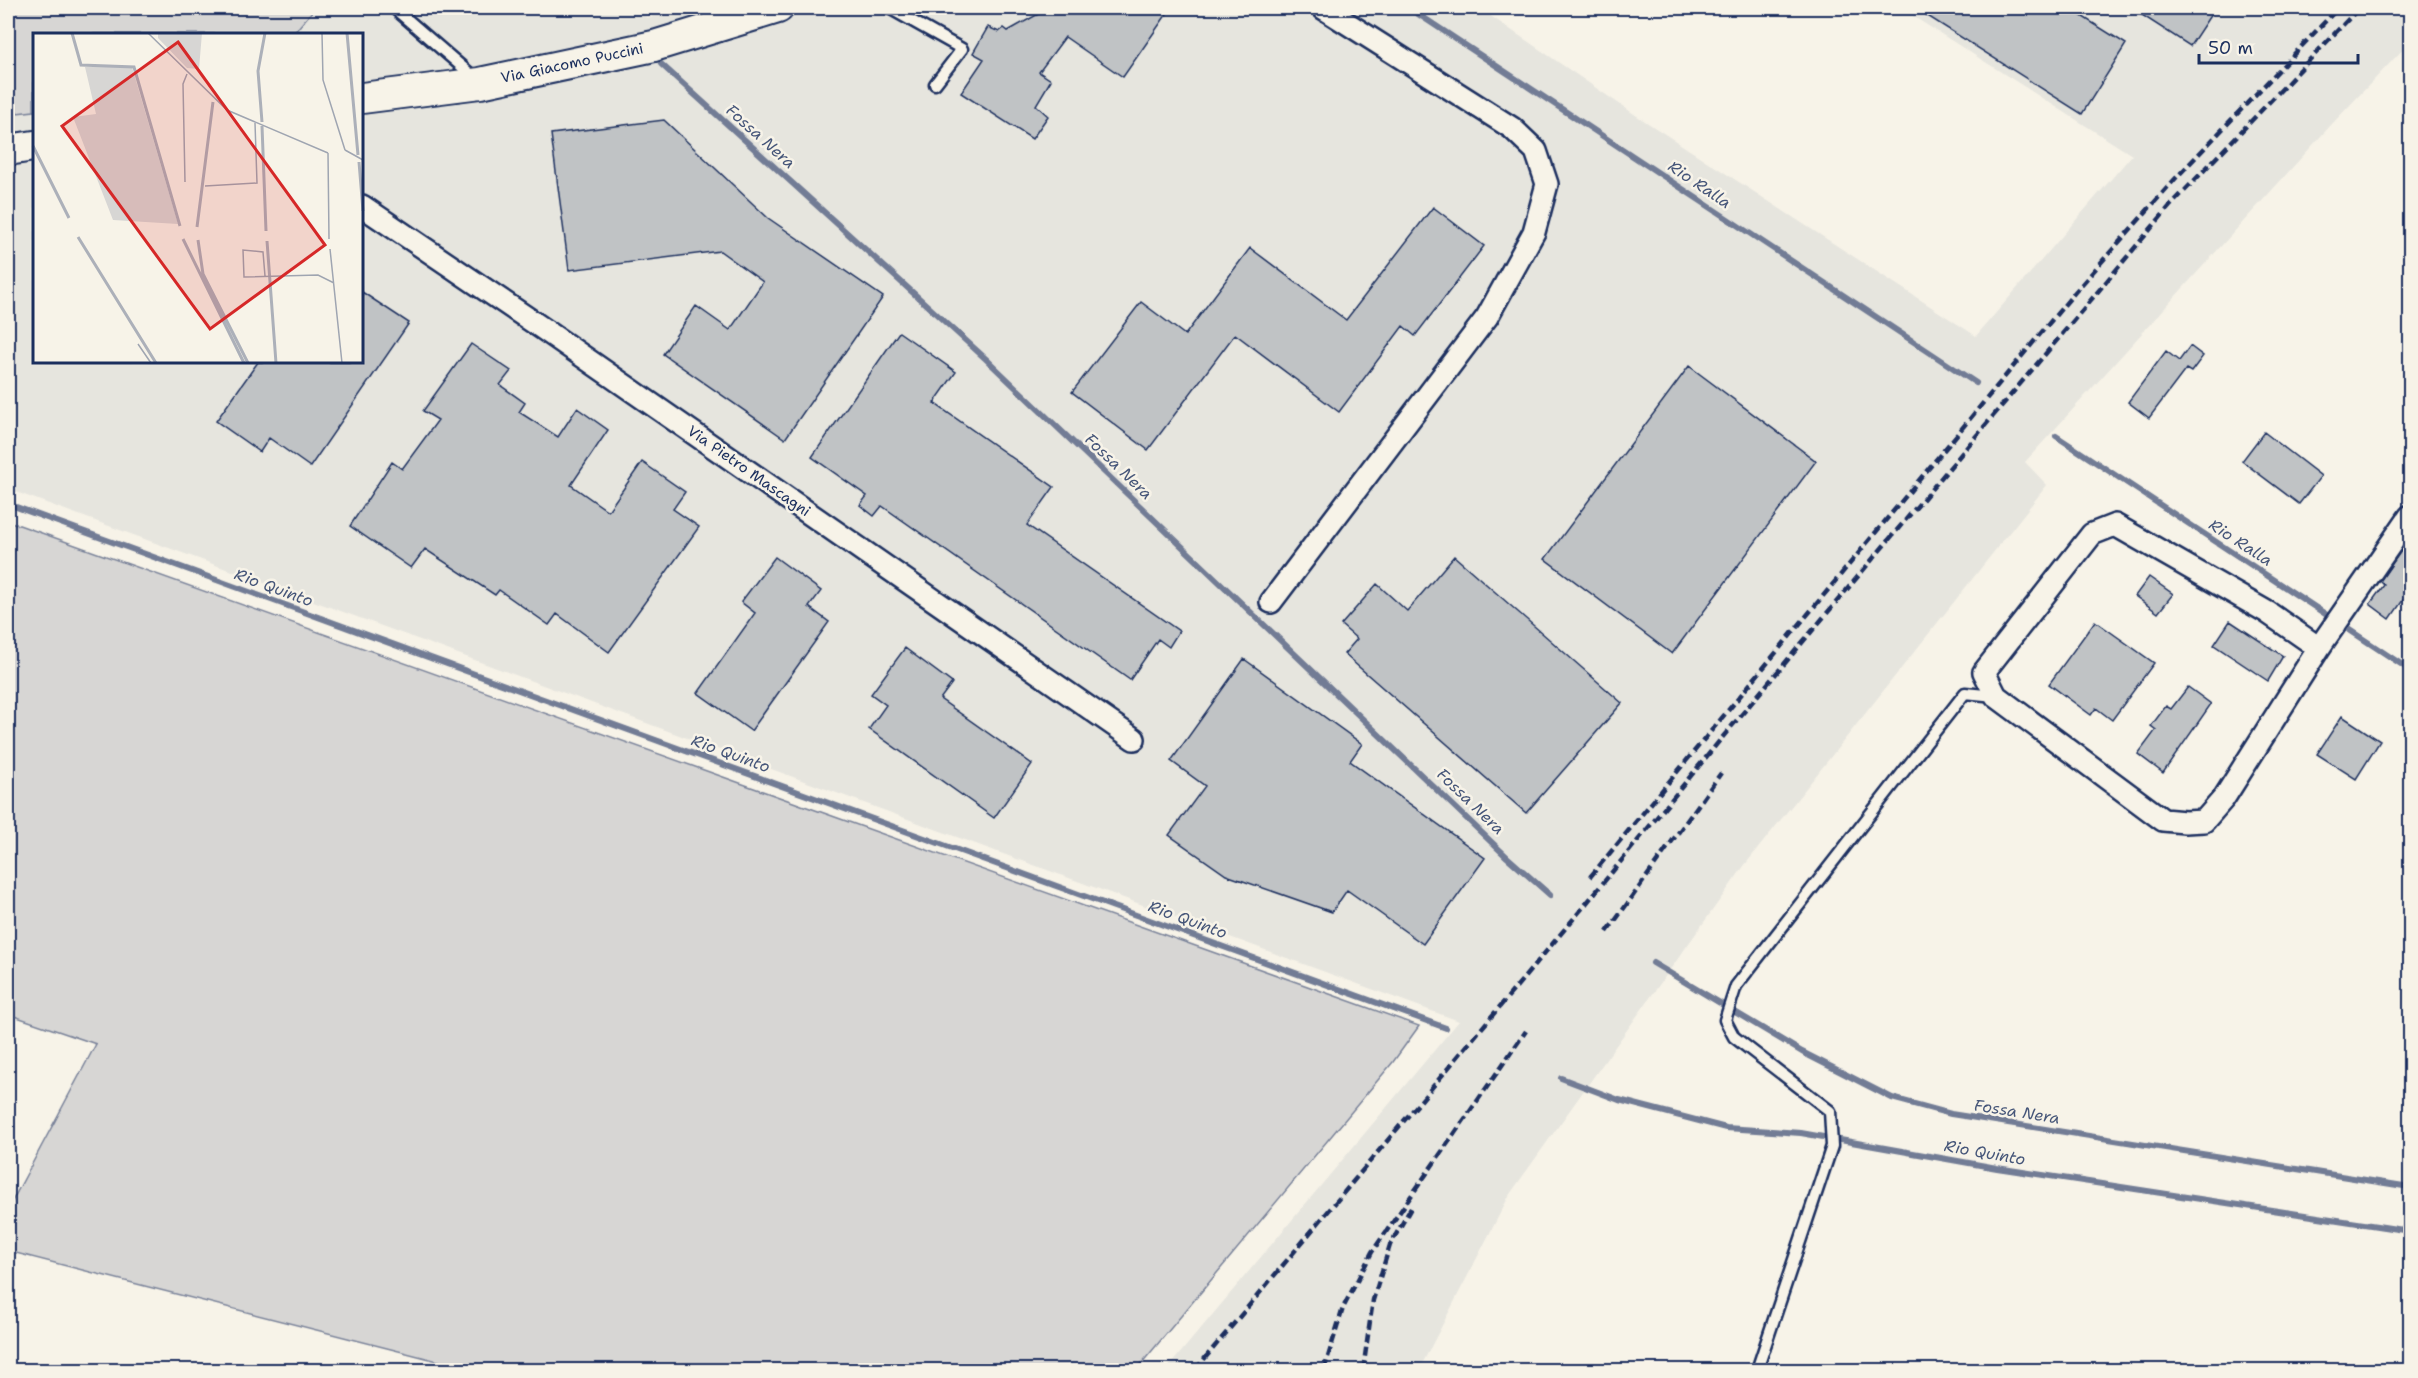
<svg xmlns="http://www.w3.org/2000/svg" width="2418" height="1378" font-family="'Shantell Sans',sans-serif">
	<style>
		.built { fill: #e6e5de }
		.green { fill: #d7d6d4; stroke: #798299; stroke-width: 1.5 }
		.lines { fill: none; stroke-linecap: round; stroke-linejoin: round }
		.stream { stroke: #727c95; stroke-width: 6 }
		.building { fill: #c0c3c5; stroke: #1b2f5e; stroke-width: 1.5 }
		.lane-casing { stroke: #1b2f5e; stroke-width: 15 }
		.street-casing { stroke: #1b2f5e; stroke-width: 26 }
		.secondary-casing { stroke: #1b2f5e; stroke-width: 34 }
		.lane { stroke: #f7f3e8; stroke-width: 10 }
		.street { stroke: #f7f3e8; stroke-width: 21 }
		.secondary { stroke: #f7f3e8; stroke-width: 30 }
		.rail { stroke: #1b2f5e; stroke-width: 4.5; stroke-dasharray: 9 4.5; stroke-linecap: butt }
		.labels { text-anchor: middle; stroke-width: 5; stroke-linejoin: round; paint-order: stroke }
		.street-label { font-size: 15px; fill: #1b2f5e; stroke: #f7f3e8 }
		.water-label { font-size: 16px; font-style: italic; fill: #465679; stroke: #f7f3e8 }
		.inset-river { fill: none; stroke: #acb0b9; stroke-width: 3 }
		.inset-road { fill: none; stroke: #9fa5b1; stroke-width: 1.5 }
		.view { fill: #d62828; fill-opacity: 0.15; stroke: #d62828; stroke-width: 3 }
		.inset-edge { fill: none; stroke: #1b2f5e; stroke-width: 3 }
	</style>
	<rect width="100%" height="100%" fill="#f7f3e8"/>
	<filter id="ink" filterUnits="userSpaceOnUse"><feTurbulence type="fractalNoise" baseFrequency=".0167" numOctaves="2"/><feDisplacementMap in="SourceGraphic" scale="12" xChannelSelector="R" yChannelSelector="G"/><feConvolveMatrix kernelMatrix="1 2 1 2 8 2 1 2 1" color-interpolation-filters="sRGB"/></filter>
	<g filter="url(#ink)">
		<path class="built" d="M 315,8 L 634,8 L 647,18 L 678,8 L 1479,8 L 1637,116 L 1976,336 L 2132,155 L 1900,8 L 2410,8 L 2410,42 L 2331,125 L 2025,462 L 2047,485 L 1744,866 L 1510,1194 L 1419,1370 L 1166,1370 L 1459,1021 L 8,489 L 8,114 L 34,111 L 34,362 L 362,362 L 362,34 L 293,34 Z"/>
		<path class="green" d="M 8,8 L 315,8 L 293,34 L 34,34 L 34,111 L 8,114 Z
			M 8,521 L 1419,1026 L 1393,1062 L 1136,1370 L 473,1370 L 8,1251 L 8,1209 L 96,1044 L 8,1014 Z"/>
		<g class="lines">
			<path class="stream" d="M 1409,8 L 1976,383
				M 661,64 L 986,359 L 1507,857 L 1550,895
				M 2056,436 L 2410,670
				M 8,504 L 1446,1028
				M 1653,963 L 1802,1052 L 1892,1098 L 1951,1114 L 2410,1187
				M 1561,1078 L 1619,1100 L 1726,1128 L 1801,1133 L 1997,1168 L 2410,1231"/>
		</g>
		<path class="building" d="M 1049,8 L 1171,8 L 1123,77 L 1065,37 L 1039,72 L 1051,80 L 1036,105 L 1048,116 L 1032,139 L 961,93 L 984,59 L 973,53 L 988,27 L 999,32 L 1004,28 L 1008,31 Z
			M 1915,8 L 2069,8 L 2126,44 L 2082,114 Z
			M 2131,8 L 2215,8 L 2190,46 Z
			M 664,120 L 768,218 L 883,297 L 785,439 L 663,354 L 696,306 L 730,330 L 763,282 L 720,251 L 569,270 L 551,134 Z
			M 1433,207 L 1484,246 L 1415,336 L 1403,326 L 1339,412 L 1235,334 L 1148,450 L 1072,392 L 1141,302 L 1185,335 L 1250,248 L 1346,320 Z
			M 362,292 L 409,323 L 310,467 L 269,438 L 260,452 L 216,421 L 258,362 L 362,362 Z
			M 899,332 L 956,372 L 934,403 L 1054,487 L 1027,525 L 1179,631 L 1169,647 L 1158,639 L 1130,680 L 882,506 L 874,516 L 860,505 L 867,496 L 812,457 Z
			M 471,344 L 511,371 L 500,385 L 525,403 L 519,412 L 558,437 L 577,408 L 608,430 L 571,485 L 608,511 L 642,462 L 685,492 L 673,509 L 699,527 L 609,652 L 557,614 L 549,625 L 499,590 L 495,595 L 425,549 L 411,568 L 350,526 L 392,462 L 402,469 L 438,420 L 423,411 Z
			M 2190,346 L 2203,356 L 2191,372 L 2186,369 L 2149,418 L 2128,402 L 2166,351 L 2179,361 Z
			M 1689,366 L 1816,461 L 1672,654 L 1545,559 Z
			M 2264,432 L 2321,476 L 2299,504 L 2242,461 Z
			M 2410,538 L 2410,590 L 2390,619 L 2370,604 L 2384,585 L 2380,581 Z
			M 1454,556 L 1622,703 L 1526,813 L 1344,654 L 1357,639 L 1341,625 L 1377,584 L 1407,611 Z
			M 775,557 L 821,591 L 809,607 L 829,622 L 751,731 L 698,693 L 755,613 L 741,602 Z
			M 2149,577 L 2173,594 L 2158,613 L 2135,596 Z
			M 2095,621 L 2154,663 L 2112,720 L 2096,708 L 2091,715 L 2049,684 Z
			M 2230,621 L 2283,656 L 2268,681 L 2214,645 Z
			M 905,648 L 952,683 L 940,699 L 1032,764 L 994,818 L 869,729 L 886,705 L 871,694 Z
			M 1244,659 L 1362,744 L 1350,761 L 1485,858 L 1423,944 L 1347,890 L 1332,912 L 1226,875 L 1169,835 L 1205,786 L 1171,761 Z
			M 2188,687 L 2211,704 L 2163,773 L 2138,754 L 2156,730 L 2151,726 L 2166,706 L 2171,709 Z
			M 2342,716 L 2380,741 L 2356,779 L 2317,754 Z"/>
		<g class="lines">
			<g class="lane-casing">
				<path id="lane" d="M 394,8 L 475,78
					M 889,8 L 962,49 L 935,84
					M 1757,1370 L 1832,1146 L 1830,1111 L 1734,1037 L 1725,1020 L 1736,986 L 1965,693 L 1995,696"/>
			</g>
			<g class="street-casing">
				<path id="street" d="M 362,206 L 542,328 L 1134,739
					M 1271,602 L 1487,317 L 1534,232 L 1547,184 L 1536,151 L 1512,128 L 1323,8
					M 2319,648 L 2267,612 L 2115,525 L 2092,534 L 1984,672 L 1996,696 L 2163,820 L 2185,822 L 2204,821 L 2224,798 L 2319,648 L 2325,639 L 2410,516"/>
			</g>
			<g class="secondary-casing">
				<path id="secondary" d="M 362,98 L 480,83 L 654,46 L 778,8
					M 8,150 L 34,146"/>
			</g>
			<use href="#lane" class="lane"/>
			<use href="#street" class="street"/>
			<use href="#secondary" class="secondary"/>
			<path class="rail" d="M 1590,877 L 2075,292 L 2175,179 L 2338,8
				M 1607,932 L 1721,773
				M 1195,1370 L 1585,905 L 1721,739 L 2170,206 L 2359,8
				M 1324,1370 L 1343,1308 L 1372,1252 L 1526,1031
				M 1363,1370 L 1373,1300 L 1390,1245 L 1411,1208"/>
		</g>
	</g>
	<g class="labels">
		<g class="street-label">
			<text transform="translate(572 63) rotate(-12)" y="5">Via Giacomo Puccini</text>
			<text transform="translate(749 471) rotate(35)" y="5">Via Pietro Mascagni</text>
		</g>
		<g class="water-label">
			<text transform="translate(761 136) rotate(42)" y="6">Fossa Nera</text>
			<text transform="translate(1700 184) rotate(34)" y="6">Rio Ralla</text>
			<text transform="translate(1119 466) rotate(44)" y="6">Fossa Nera</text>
			<text transform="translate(2241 542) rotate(33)" y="6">Rio Ralla</text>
			<text transform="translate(274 587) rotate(20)" y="6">Rio Quinto</text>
			<text transform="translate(731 753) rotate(20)" y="6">Rio Quinto</text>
			<text transform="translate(1471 801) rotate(44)" y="6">Fossa Nera</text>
			<text transform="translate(1188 919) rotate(20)" y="6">Rio Quinto</text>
			<text transform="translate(2017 1111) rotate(9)" y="6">Fossa Nera</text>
			<text transform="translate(1985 1152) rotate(10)" y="6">Rio Quinto</text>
		</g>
	</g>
	<g transform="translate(33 33)">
		<rect width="330" height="330" fill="#f7f3e8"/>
		<path d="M 125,0 L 169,0 L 166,36 L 154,35 L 125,5 ZM 52,34 L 99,34 L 145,191 L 80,187 L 40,84 L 63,81 Z" fill="#d7d6d4"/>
		<path class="inset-river" d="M 39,0 L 48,32 L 101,34 L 147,193M 314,0 L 325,122M 229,89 L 225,38 L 232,0M 229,93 L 233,198M 0,113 L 36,185M 326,129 L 330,178M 164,194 L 180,69M 45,204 L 123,330M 150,206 L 211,330M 165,207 L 170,241 L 215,330M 234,208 L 243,330"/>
		<path class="inset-road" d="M 115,0 L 194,77 L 295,120M 289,0 L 290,47 L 312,117M 312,117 L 330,127M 295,120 L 296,206M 152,149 L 150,51 L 154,41M 172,153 L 224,150 L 222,90M 297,216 L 309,330M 232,243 L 230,219 L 210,217 L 211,244 L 285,242 L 301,250M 105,311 L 118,330"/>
		<path class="view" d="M 145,9 L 292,212 L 177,296 L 29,93 Z"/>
		<rect width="330" height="330" class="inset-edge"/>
	</g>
	<rect width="2418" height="1378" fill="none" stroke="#f7f3e8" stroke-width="30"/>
	<rect x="15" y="15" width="2388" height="1348" fill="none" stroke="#1b2f5e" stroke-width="2" filter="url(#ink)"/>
	<path d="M2199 54v9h159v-9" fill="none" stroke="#1b2f5e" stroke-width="3"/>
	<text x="2208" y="54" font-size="18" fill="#1b2f5e" stroke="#f7f3e8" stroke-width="4.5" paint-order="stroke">50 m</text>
</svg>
